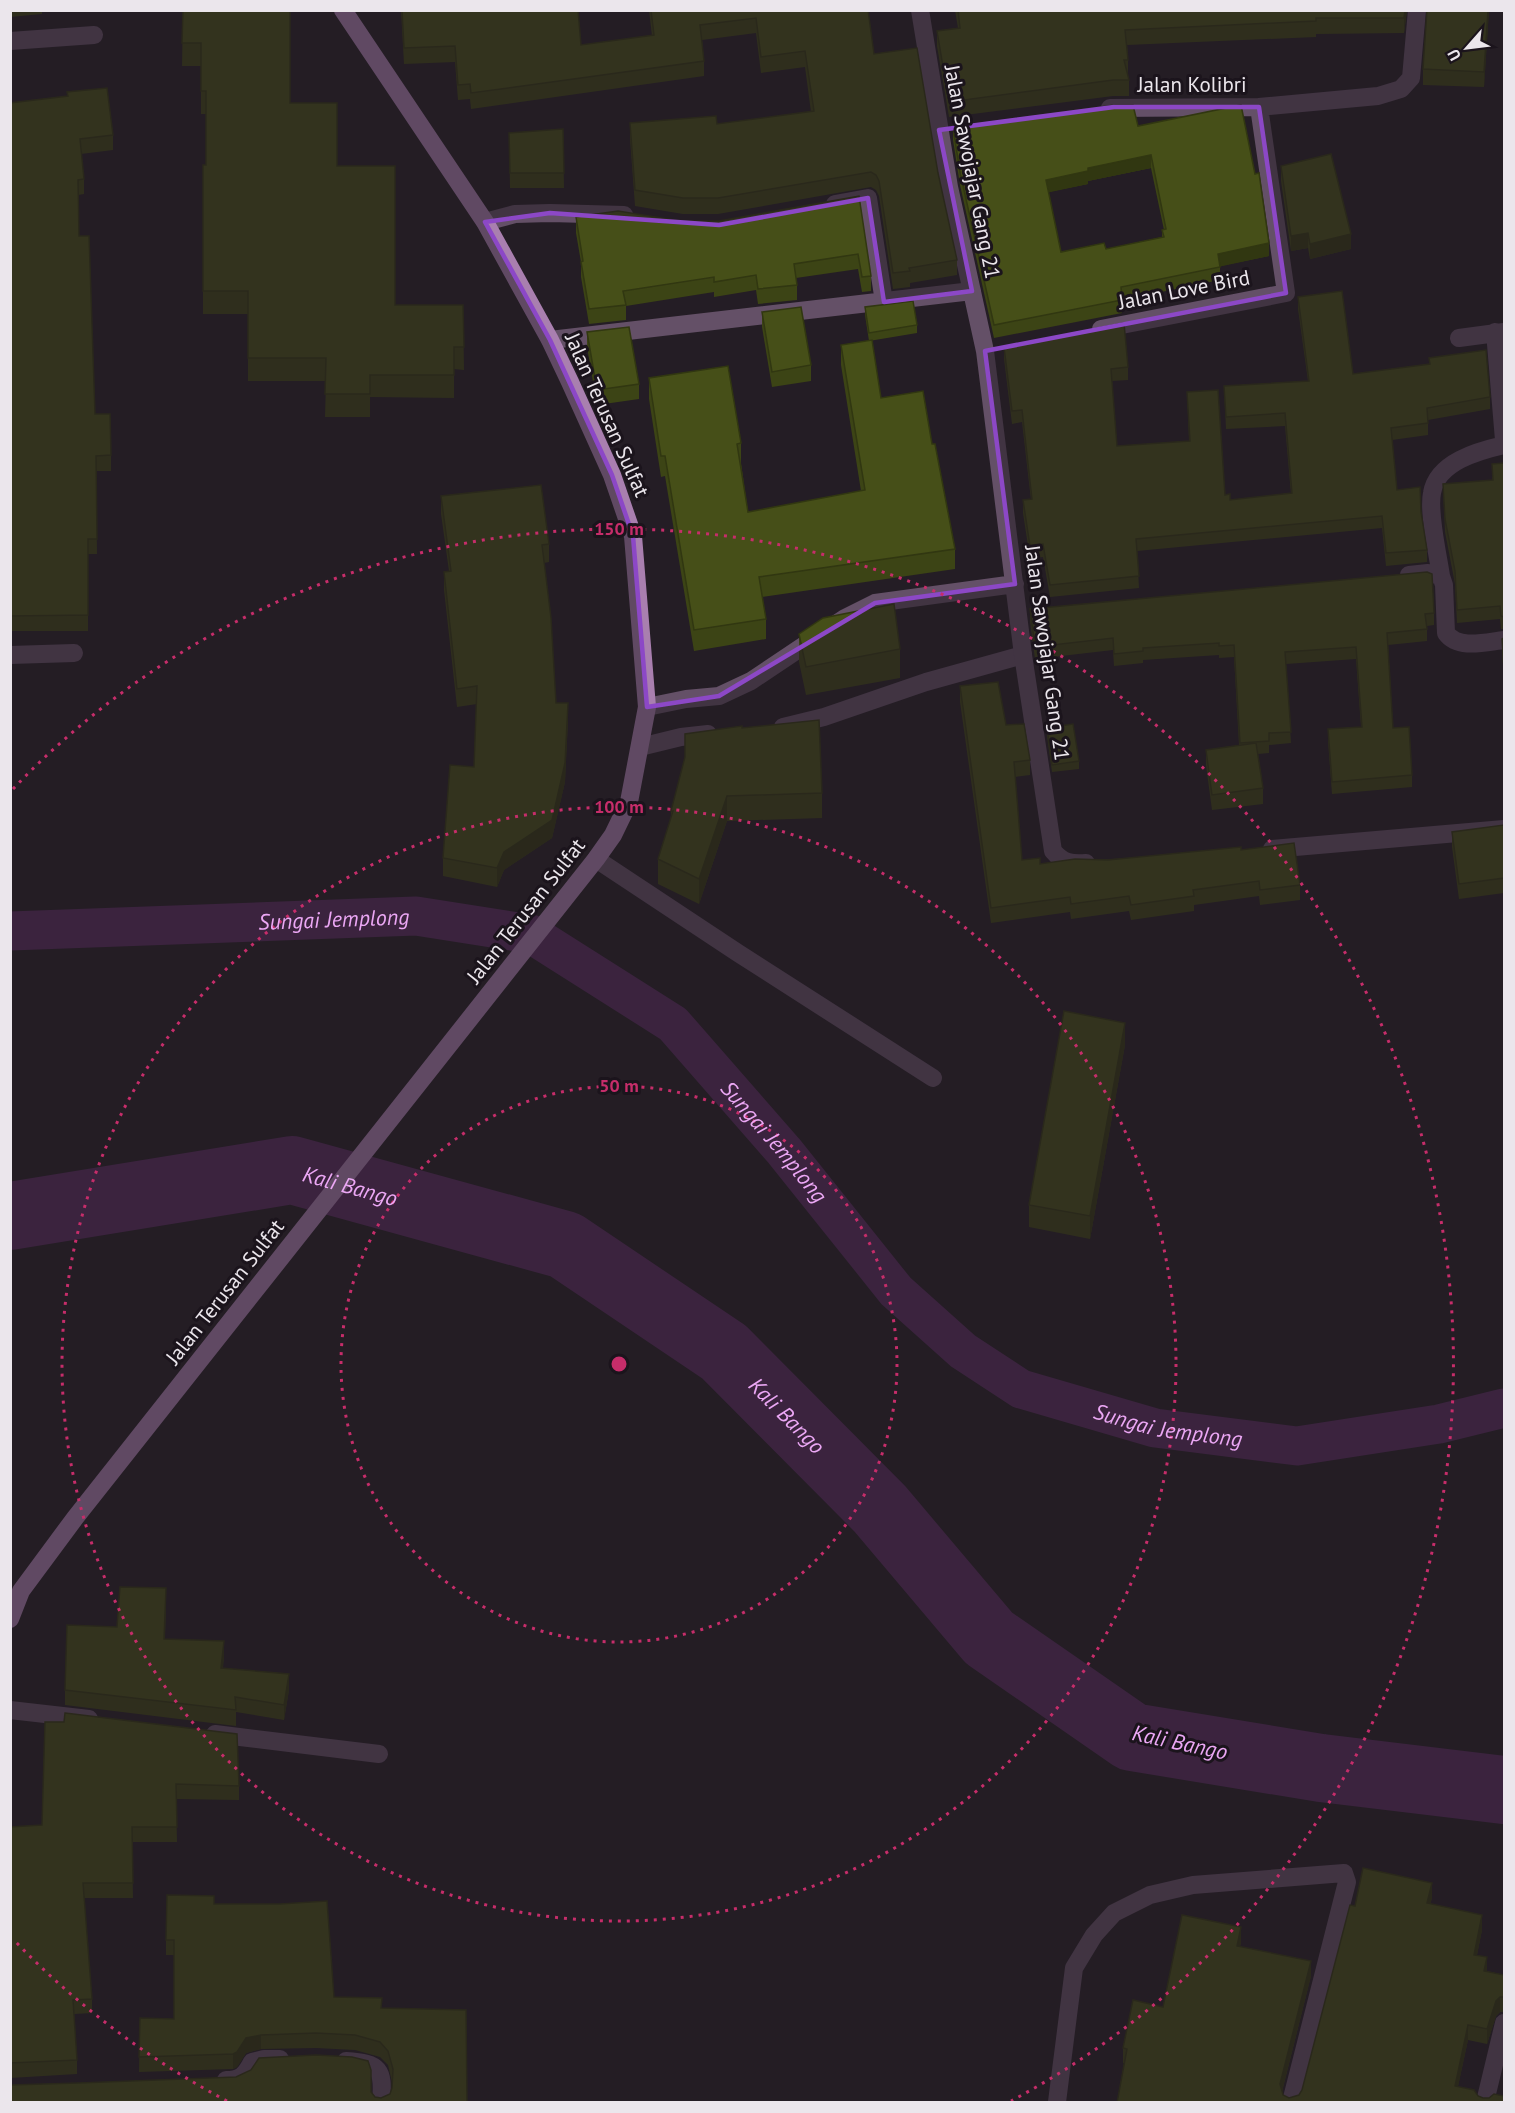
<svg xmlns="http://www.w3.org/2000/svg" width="1515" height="2113" font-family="'PT Sans',sans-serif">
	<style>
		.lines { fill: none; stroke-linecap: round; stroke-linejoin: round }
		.canal { stroke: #572b5e; stroke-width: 39 }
		.river { stroke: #572b5e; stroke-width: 68 }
		.lane { stroke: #645067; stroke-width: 18 }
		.street { stroke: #645067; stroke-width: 18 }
		.primary { stroke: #a97faf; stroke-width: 18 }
		.wall { fill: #3c4415; fill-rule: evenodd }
		.shaded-wall { fill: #313711 }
		.building { fill: #464f18; stroke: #313711; stroke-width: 1.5; fill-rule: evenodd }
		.marked { fill: none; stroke: #8c48c6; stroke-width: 4.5; stroke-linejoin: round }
		.ring { fill: none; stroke: #c62d6a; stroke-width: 3; stroke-dasharray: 3 6 }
		.labels { text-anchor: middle; stroke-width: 6; stroke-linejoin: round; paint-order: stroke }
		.street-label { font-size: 21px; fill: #ebe6ec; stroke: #1b141c }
		.water-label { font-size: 22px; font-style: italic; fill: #eba7f4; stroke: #1b141c }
		.centre { fill: #c62d6a; stroke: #1b141c; stroke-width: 3 }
		.ring-label { font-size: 18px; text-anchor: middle; font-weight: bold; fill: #c62d6a; stroke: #1b141c; stroke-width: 6; stroke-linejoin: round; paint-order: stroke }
	</style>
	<rect width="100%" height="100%" fill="#241d25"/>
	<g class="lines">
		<path class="canal" id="s1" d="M 10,931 L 416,916 L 531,934 L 673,1024 L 784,1151 L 896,1291 L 963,1351 L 1021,1389 L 1155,1428 L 1297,1446 L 1439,1424 L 1504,1408"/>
		<path class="river" id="s2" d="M 10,1216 L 292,1170 L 565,1245 L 724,1352 L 880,1509 L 989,1638 L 1132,1737 L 1321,1768 L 1504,1790"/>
		<path class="lane" d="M 783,727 L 824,717 L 926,682 L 1023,655
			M 640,747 L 681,737 L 708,734
			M 596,859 L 738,953 L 933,1078"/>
		<path class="street" d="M 920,10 L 949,187 L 985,351 L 1023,655 L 1053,851 C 1063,863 1071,864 1086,863
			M 10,41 L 94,35
			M 1259,107 L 1378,96 L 1401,89 L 1411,78 L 1417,10
			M 835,204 L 868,198 L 884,302
			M 485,222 L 515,214 L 550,213 L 624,215
			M 1101,329 L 1286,293 L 1259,107 L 1110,108
			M 1495,332 L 1504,440
			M 1459,338 L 1504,332
			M 550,340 L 972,291
			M 1409,575 L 1428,573 L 1441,576 L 1444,585 L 1446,633 C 1458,650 1486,642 1504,640
			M 1441,576 C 1438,555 1428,513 1432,493 C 1437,462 1478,451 1504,445
			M 10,655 L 74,653
			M 647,707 L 686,699 L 719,696 L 751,681 L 845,618 L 875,603 L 1015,584
			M 1272,849 L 1504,829
			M 10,1710 L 89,1719
			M 215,1734 L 379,1754
			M 346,2061 C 380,2063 384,2069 381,2102
			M 226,2080 C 241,2080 245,2075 252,2062 L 264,2059 L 280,2059
			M 1057,2102 L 1074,1968 L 1094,1935 L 1114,1913 L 1150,1895 L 1193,1885 L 1344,1873 L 1347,1882 L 1291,2102
			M 1485,2102 L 1504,2023"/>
		<path class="primary" d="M 10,1619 L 21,1591 L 75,1518 L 596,859 L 613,835 L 629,802 L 647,707 L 633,536 L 612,475 L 570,382 L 550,340 L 485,222 L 343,10"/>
	</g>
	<path class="wall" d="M 10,10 L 42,10 L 42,14 L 10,17 Z
		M 183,10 L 290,103 L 337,166 L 395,305 L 463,305 L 464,370 L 454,369 L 454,398 L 370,397 L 370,417 L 325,417 L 326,381 L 248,381 L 248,314 L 203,314 L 203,165 L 206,165 L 206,114 L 201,114 L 201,66 L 182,66 Z
		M 401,10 L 578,10 L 581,45 L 652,36 L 649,10 L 868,10 L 874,54 L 938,173 L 957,260 L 957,275 L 910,283 L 910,287 L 893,289 L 879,196 L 876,190 L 871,187 L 718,214 L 683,214 L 635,206 L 630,139 L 630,123 L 717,124 L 811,112 L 805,67 L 761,73 L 756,33 L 702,40 L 704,61 L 704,76 L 471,109 L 470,99 L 458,100 L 455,62 L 404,64 Z
		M 955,10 L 1407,10 L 1404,33 L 1316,34 L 1316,37 L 1127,45 L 1128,60 L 1128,75 L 1127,75 L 1129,80 L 1129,96 L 1113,96 L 949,117 L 937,46 L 937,31 L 958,28 Z
		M 1427,10 L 1489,10 L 1484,87 L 1423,85 L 1423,69 Z
		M 67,92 L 113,135 L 113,150 L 81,154 L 84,179 L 84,194 L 78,195 L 79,236 L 95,414 L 111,455 L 111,471 L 96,471 L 97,554 L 88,554 L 88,631 L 10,631 L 10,103 L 67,96 Z
		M 1138,126 L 1269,256 L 1220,266 L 1220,280 L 1122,300 L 1122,313 L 994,338 L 960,185 L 953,140 L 953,127 ZM 1151,168 L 1164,230 L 1162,230 L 1162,237 L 1106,249 L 1061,252 L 1048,192 L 1088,184 L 1088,181 Z
		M 563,129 L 564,188 L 510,188 L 509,133 Z
		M 1281,166 L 1351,249 L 1310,259 L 1308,248 L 1291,251 L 1281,181 Z
		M 859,196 L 871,276 L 871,291 L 862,292 L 858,269 L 796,278 L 797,285 L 797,300 L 758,304 L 756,290 L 714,297 L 714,292 L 626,306 L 626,320 L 589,324 L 581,277 L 581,262 L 576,233 L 576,217 L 680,221 L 719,221 Z
		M 1298,297 L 1353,374 L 1429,364 L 1429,358 L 1490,397 L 1490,409 L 1428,420 L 1428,435 L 1392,440 L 1397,490 L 1421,512 L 1427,550 L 1427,562 L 1386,566 L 1382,528 L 1137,551 L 1139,588 L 1050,597 L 1043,557 L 1030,559 L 1023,513 L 1023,500 L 1031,500 L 1022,422 L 1012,424 L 1004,359 L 1004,347 L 1128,367 L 1128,380 L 1112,381 L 1117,446 L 1189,441 L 1187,392 L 1225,495 L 1230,500 L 1291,494 L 1285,426 L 1226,429 L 1224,386 L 1308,381 L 1298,309 Z
		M 865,307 L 917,325 L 917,333 L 869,341 L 865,315 Z
		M 762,312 L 811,365 L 811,381 L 772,387 L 762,327 Z
		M 587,332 L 639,384 L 639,399 L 597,405 L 587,347 Z
		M 841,345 L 881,398 L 932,444 L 955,549 L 955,569 L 762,597 L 766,619 L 766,639 L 694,651 L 665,476 L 661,477 L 649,399 L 649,378 L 741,443 L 741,463 L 748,512 L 861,491 L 841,365 Z
		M 1504,463 L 1504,629 L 1501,629 L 1500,619 L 1457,623 L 1455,584 L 1445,532 L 1443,484 L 1492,480 L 1492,464 Z
		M 441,496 L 549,544 L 549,562 L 544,563 L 556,703 L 568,722 L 565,782 L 552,838 L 504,870 L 497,887 L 443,876 L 443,858 L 474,767 L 477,704 L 457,707 L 444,590 L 444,572 L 449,571 L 441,514 Z
		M 1030,609 L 1434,613 L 1434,625 L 1427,626 L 1427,641 L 1388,645 L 1393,728 L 1412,775 L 1412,787 L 1332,794 L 1328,741 L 1328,729 L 1361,727 L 1356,659 L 1286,664 L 1291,743 L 1269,745 L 1269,753 L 1258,754 L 1263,788 L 1263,804 L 1212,810 L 1206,765 L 1206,750 L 1239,745 L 1234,657 L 1219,658 L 1219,655 L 1143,660 L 1143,663 L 1114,666 L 1113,650 L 1035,659 L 1030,621 Z
		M 799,634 L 900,649 L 900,678 L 806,695 L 799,662 Z
		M 1504,638 L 1504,680 L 1502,652 L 1502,639 Z
		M 960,686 L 1006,725 L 1030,760 L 1030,775 L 1015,777 L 1022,860 L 1040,864 L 1241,850 L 1300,885 L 1300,900 L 1260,905 L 1259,896 L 1194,905 L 1194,911 L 1131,920 L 1129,911 L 1071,919 L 1070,912 L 991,923 L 960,702 Z
		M 742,728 L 822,793 L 822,818 L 727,821 L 699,904 L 658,884 L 658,859 L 671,818 L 671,811 Z
		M 1047,728 L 1079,761 L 1079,769 L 1052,772 L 1047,736 Z
		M 1504,825 L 1504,893 L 1459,899 L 1452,847 L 1452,832 Z
		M 1125,1045 L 1090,1239 L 1029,1227 L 1029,1205 Z
		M 166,1603 L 165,1639 L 224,1656 L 223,1668 L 289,1690 L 284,1720 L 236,1712 L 236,1726 L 65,1705 L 65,1690 L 117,1627 Z
		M 45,1722 L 239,1786 L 239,1800 L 176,1799 L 177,1842 L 132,1842 L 133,1898 L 84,1898 L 92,1999 L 92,2013 L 74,2014 L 77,2060 L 77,2074 L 10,2078 L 10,1827 L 42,1825 Z
		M 1432,1898 L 1430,1904 L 1482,1930 L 1477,1955 L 1487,1971 L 1504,1975 L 1504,2012 L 1500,2012 L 1496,2016 L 1487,2044 L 1468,2040 L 1458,2086 L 1483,2098 L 1504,2103 L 1117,2103 L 1124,2063 L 1123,2063 L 1123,2048 L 1163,2007 L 1241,1942 L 1240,1947 L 1311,1976 L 1282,2092 L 1283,2095 L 1289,2098 L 1299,2095 L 1302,2090 L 1355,1906 Z
		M 214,1904 L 334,1997 L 381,2008 L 467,2103 L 10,2103 L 371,2092 L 375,2097 L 381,2098 L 390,2094 L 392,2088 L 392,2082 L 388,2065 L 380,2057 L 355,2050 L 316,2048 L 261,2049 L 246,2053 L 237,2067 L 233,2069 L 139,2072 L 140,2018 L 174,2019 L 174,1955 L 166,1955 L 166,1940 Z"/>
	<path class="shaded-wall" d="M 1405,10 L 1407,10 L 1404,33 L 1404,18 Z
		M 1488,10 L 1489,10 L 1484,87 L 1484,72 Z
		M 1151,155 L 1151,168 L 1088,181 L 1088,184 L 1046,193 L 1046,180 L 1088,168 Z
		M 1308,233 L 1308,248 L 1291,251 L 1291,236 Z
		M 1351,234 L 1351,249 L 1310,259 L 1310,244 Z
		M 1269,243 L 1269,256 L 1218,267 L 1218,254 Z
		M 568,703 L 565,782 L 552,838 L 504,870 L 497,887 L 497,868 Z
		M 727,796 L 727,821 L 699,904 L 699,879 Z
		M 1125,1023 L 1125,1045 L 1090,1239 L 1090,1216 Z
		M 224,1641 L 224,1656 L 221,1683 L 221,1668 Z
		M 289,1674 L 289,1690 L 284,1720 L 284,1705 Z
		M 1432,1883 L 1432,1898 L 1427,1918 L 1427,1903 Z
		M 1482,1915 L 1482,1930 L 1474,1970 L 1474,1955 Z
		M 1241,1927 L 1241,1942 L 1237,1961 L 1237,1946 Z
		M 1487,1957 L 1487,1972 L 1484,1971 Z
		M 1311,1961 L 1311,1976 L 1280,2099 L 1280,2084 Z
		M 1500,1997 L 1500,2012 L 1496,2016 L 1487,2044 L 1487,2029 L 1496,2001 Z
		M 1468,2025 L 1468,2040 L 1455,2101 L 1455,2086 Z
		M 261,2035 L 261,2049 L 246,2053 L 237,2067 L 233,2069 L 233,2054 L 246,2038 Z"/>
	<path class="building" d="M 183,10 L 290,10 L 290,103 L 337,103 L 337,166 L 395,166 L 395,305 L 463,305 L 464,347 L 454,347 L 454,375 L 370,375 L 370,394 L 325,394 L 326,358 L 248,358 L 248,291 L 203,291 L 203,165 L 206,165 L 206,91 L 201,91 L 201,43 L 182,43 Z
		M 402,10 L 578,10 L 581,45 L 654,35 L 651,10 L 868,10 L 874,54 L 917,48 L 938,173 L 957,260 L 909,268 L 910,271 L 893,273 L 879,181 L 876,175 L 871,172 L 718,198 L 683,198 L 635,190 L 630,123 L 716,116 L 717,124 L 814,111 L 805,51 L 761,57 L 756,18 L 700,25 L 704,61 L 471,93 L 470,84 L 458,85 L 455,46 L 404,48 Z
		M 958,10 L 1405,10 L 1404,18 L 1316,18 L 1316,21 L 1125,30 L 1128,60 L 1124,60 L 1129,80 L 1113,80 L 949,102 L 937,31 L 960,28 Z
		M 1427,10 L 1488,10 L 1484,72 L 1423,69 Z
		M 107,88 L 113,135 L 80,139 L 84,179 L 78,180 L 79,236 L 89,236 L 95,414 L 110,414 L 111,455 L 96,456 L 97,539 L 88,539 L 88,615 L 10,616 L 10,103 L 68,96 L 67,92 Z
		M 1115,105 L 1133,105 L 1138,126 L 1241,105 L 1255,174 L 1259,173 L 1269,243 L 1218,254 L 1220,267 L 1121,287 L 1122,300 L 994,325 L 960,172 L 953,127 ZM 1151,155 L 1166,229 L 1162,230 L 1164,237 L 1106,249 L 1104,243 L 1061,252 L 1046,180 L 1088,171 L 1088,168 Z
		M 563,129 L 564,173 L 510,173 L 509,133 Z
		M 1331,154 L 1351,234 L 1310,244 L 1308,233 L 1291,236 L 1281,166 Z
		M 859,196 L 871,276 L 862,277 L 858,254 L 794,264 L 797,285 L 758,289 L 756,275 L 714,282 L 714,277 L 623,291 L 626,305 L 589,309 L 581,262 L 583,261 L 576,217 L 618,211 L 680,221 L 719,221 Z
		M 1342,291 L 1353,374 L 1430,364 L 1429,358 L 1486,350 L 1490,397 L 1427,408 L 1428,423 L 1391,428 L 1397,490 L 1420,487 L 1421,512 L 1427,550 L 1386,553 L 1382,516 L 1136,539 L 1139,576 L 1050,585 L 1043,544 L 1030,546 L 1023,500 L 1032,499 L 1022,410 L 1012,411 L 1004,347 L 1124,323 L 1128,367 L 1111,369 L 1117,446 L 1190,441 L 1187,392 L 1218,390 L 1225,495 L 1230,494 L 1230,500 L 1292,493 L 1285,413 L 1226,417 L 1224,386 L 1309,381 L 1298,297 Z
		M 913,301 L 917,325 L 869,333 L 865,307 Z
		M 801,307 L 811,365 L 772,372 L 762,312 Z
		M 629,327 L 639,384 L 597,390 L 587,332 Z
		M 872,340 L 881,398 L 923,391 L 932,444 L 935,444 L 955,549 L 759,577 L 766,619 L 694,630 L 665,456 L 661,456 L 649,378 L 728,366 L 741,443 L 737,444 L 748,512 L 865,490 L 841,345 Z
		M 1504,463 L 1504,617 L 1501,616 L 1500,606 L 1457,610 L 1455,571 L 1445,519 L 1443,484 L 1493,480 L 1492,464 Z
		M 541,485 L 549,544 L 542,545 L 551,618 L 556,703 L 568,703 L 565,763 L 552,820 L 504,852 L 497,868 L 443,858 L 450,765 L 474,767 L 477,686 L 457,689 L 444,572 L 451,571 L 441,496 Z
		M 1427,572 L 1432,574 L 1434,613 L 1425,614 L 1427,629 L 1387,633 L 1393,728 L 1409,727 L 1412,775 L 1332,782 L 1328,729 L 1362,727 L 1356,647 L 1285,652 L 1291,732 L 1269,733 L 1269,741 L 1240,743 L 1234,645 L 1219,646 L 1219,643 L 1143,648 L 1143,651 L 1114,654 L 1113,638 L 1035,647 L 1030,609 Z
		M 894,604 L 900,649 L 806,667 L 799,634 L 823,618 Z
		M 1504,638 L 1504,667 L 1502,639 Z
		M 998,682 L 1006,725 L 1024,724 L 1030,760 L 1014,762 L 1022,860 L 1040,858 L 1040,864 L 1075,859 L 1108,860 L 1241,847 L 1241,850 L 1294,843 L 1300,885 L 1260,890 L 1259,881 L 1193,890 L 1194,896 L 1131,905 L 1129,896 L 1071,904 L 1070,897 L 991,908 L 960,686 Z
		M 819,720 L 822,793 L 727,796 L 699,879 L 658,859 L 673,811 L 671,811 L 685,757 L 685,734 L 742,726 L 742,728 Z
		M 1073,724 L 1079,761 L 1052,765 L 1047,728 Z
		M 1256,743 L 1263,788 L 1212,795 L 1206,750 Z
		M 1504,825 L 1504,878 L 1459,884 L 1452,832 Z
		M 1064,1011 L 1125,1023 L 1090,1216 L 1029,1205 Z
		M 120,1587 L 166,1588 L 164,1639 L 224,1641 L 221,1668 L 289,1674 L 284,1705 L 235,1697 L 236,1710 L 65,1690 L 67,1625 L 117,1627 Z
		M 65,1713 L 237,1734 L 239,1786 L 176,1784 L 177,1827 L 132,1827 L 133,1883 L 83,1883 L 92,1999 L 73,2000 L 77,2060 L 10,2063 L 10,1827 L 42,1825 L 45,1722 L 64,1722 Z
		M 1363,1868 L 1432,1883 L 1427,1903 L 1482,1915 L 1474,1955 L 1487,1957 L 1484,1971 L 1504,1975 L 1504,1997 L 1500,1997 L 1496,2001 L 1487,2029 L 1468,2025 L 1455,2086 L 1474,2090 L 1478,2096 L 1483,2098 L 1489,2098 L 1494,2094 L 1504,2096 L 1504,2103 L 1117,2103 L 1127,2049 L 1123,2048 L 1133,2000 L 1163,2007 L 1182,1915 L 1241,1927 L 1237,1946 L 1311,1961 L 1280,2084 L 1283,2095 L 1289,2098 L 1299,2095 L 1302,2090 L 1350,1905 L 1355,1906 Z
		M 167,1895 L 214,1896 L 214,1904 L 280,1904 L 327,1901 L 334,1997 L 382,1998 L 381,2008 L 466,2010 L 467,2103 L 10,2103 L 10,2085 L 79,2083 L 236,2077 L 251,2070 L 259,2058 L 316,2055 L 352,2057 L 368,2061 L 371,2070 L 371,2092 L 375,2097 L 381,2098 L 390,2094 L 392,2088 L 393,2069 L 388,2051 L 380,2042 L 355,2035 L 316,2033 L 261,2035 L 246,2038 L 237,2052 L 233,2054 L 139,2057 L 140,2018 L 174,2019 L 174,1940 L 166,1940 Z"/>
	<path d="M0 0H1515V2113H0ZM 1114,107 L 1259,107 L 1286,293 L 985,351 L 1015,584 L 875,603 L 719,696 L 647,707 L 633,536 L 612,475 L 550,340 L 485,222 L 550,213 L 719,225 L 868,198 L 884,302 L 972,291 L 939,130 Z" fill="#241d25" fill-opacity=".55" fill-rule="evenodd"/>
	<path class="marked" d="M 1114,107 L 1259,107 L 1286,293 L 985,351 L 1015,584 L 875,603 L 719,696 L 647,707 L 633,536 L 612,475 L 550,340 L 485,222 L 550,213 L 719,225 L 868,198 L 884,302 L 972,291 L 939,130 Z"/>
	<g class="ring">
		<circle cx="619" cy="1364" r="278"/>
		<circle cx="619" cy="1364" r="557"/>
		<path d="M227 2101A835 835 0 0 1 13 1939M13 789A835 835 0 1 1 1011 2101"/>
	</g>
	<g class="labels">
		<g class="street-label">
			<text x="1192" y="92">Jalan Kolibri</text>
			<text transform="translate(972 172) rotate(79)" y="7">Jalan Sawojajar Gang 21</text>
			<text transform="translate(1184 290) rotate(-11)" y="7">Jalan Love Bird</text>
			<text transform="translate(607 415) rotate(66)" y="7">Jalan Terusan Sulfat</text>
			<text transform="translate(1047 653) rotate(82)" y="7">Jalan Sawojajar Gang 21</text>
			<text transform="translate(526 911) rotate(-52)" y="7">Jalan Terusan Sulfat</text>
			<text transform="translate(225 1292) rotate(-52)" y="7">Jalan Terusan Sulfat</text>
		</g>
		<g class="water-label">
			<text dy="8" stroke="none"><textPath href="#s1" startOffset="324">Sungai Jemplong</textPath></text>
			<text dy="8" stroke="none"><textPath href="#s1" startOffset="846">Sungai Jemplong</textPath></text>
			<text dy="8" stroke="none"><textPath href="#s2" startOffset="346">Kali Bango</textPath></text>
			<text dy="8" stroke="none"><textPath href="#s2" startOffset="850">Kali Bango</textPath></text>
			<text dy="8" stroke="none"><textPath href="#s1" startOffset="1350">Sungai Jemplong</textPath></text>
			<text transform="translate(1180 1742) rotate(12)" y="8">Kali Bango</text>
		</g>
	</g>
	<circle cx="619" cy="1364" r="9" class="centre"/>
	<g class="ring-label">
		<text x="619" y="535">150 m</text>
		<text x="619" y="813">100 m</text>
		<text x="619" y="1092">50 m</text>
	</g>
	<rect width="1515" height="2113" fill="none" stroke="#ebe6ec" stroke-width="24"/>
	<g transform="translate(1467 48) rotate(242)" stroke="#1b141c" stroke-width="4.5" paint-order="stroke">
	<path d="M0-4.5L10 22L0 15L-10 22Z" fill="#ebe6ec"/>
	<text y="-9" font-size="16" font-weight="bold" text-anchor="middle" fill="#ebe6ec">U</text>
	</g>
</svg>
